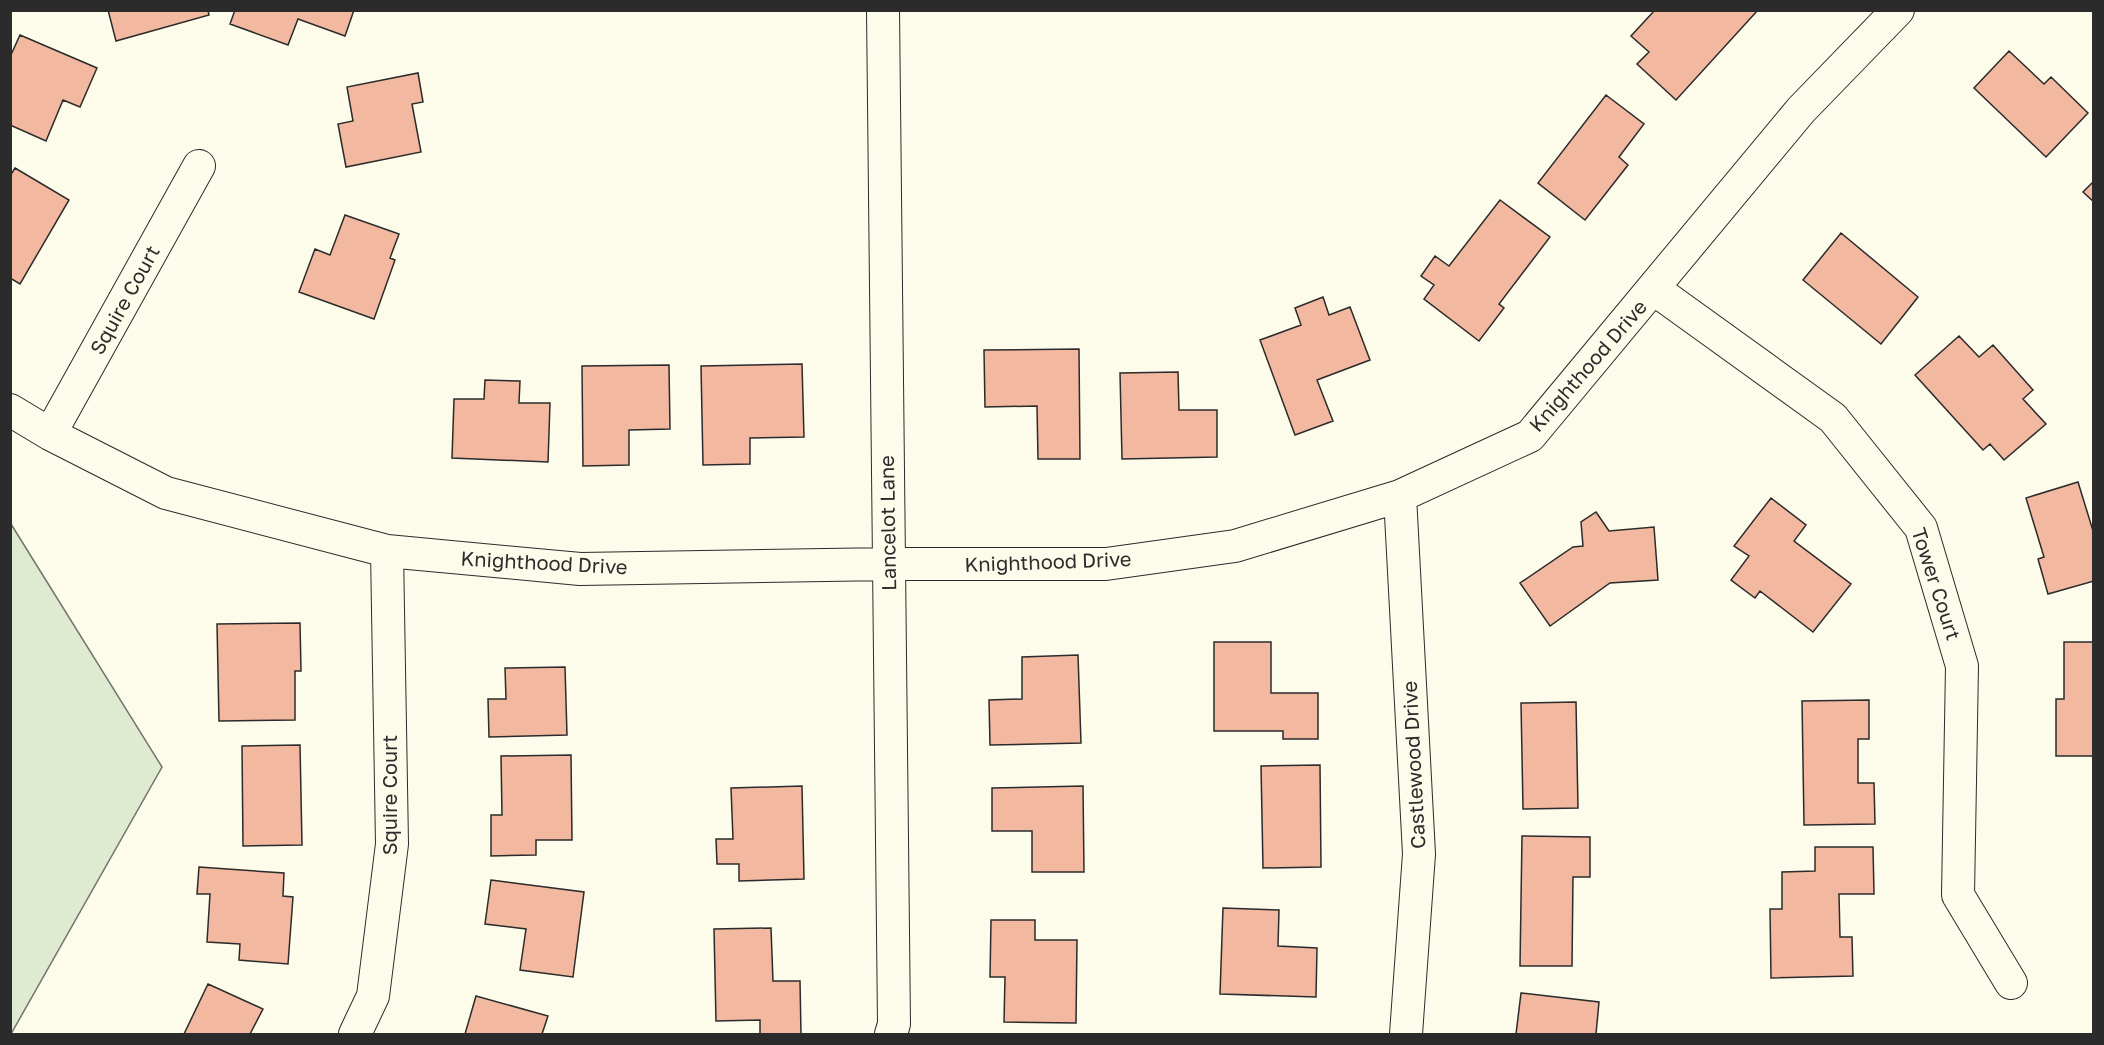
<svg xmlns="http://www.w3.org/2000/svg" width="2104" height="1045" font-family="'Golos Text',sans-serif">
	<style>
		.green { fill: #deebd1; stroke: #74746e; stroke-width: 1.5 }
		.building { fill: #f2b8a0; stroke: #2b2b2b; stroke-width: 1.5 }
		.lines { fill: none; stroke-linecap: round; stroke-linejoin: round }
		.street-casing { stroke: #2b2b2b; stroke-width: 34 }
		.street { stroke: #fdfbea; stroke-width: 32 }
		.labels { text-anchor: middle; stroke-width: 4.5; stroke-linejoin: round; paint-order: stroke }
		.street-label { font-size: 20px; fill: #2b2b2b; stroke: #fdfbea }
	</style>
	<rect width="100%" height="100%" fill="#fdfbea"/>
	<path class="green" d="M 11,524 L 162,767 L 11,1034 L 10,1034 Z"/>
	<path class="building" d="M 108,10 L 208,10 L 209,15 L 116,41 Z
		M 235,10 L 354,10 L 345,36 L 298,19 L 288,45 L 230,24 Z
		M 1655,10 L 1758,10 L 1676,100 L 1637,64 L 1649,52 L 1631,36 Z
		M 20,35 L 97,68 L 80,107 L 63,100 L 46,141 L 10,125 L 10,57 Z
		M 2009,51 L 2044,84 L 2051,77 L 2088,113 L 2046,157 L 1974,88 Z
		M 418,73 L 423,102 L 412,104 L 421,152 L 346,167 L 338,124 L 353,121 L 347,87 Z
		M 1606,95 L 1644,124 L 1619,157 L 1628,165 L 1585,220 L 1538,183 Z
		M 15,168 L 69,200 L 20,284 L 10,278 L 10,176 Z
		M 2094,181 L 2094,202 L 2083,192 Z
		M 1500,200 L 1550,237 L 1499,304 L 1504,308 L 1479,341 L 1424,299 L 1434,285 L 1421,276 L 1435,256 L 1449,266 Z
		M 345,215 L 399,234 L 390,258 L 395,260 L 374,319 L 299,292 L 315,249 L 330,255 Z
		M 1841,233 L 1918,297 L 1881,344 L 1803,280 Z
		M 1323,297 L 1329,315 L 1350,307 L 1370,360 L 1317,380 L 1333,421 L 1295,435 L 1260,340 L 1301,325 L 1295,308 Z
		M 1959,336 L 1979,357 L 1993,345 L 2033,390 L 2023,399 L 2046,424 L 2004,460 L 1990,444 L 1983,450 L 1915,375 Z
		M 1079,349 L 1080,459 L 1038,459 L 1037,406 L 985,407 L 984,350 Z
		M 802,364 L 804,437 L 750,438 L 750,464 L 703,465 L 701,366 Z
		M 669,365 L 670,429 L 629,430 L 629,465 L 583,466 L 582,366 Z
		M 1178,372 L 1179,410 L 1217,410 L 1217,457 L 1122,459 L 1120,373 Z
		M 485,380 L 520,381 L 519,403 L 550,403 L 548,462 L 452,458 L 454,399 L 484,399 Z
		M 2078,482 L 2094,534 L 2094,581 L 2048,594 L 2038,559 L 2044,557 L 2026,498 Z
		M 1771,498 L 1806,525 L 1794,541 L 1851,584 L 1813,632 L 1760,591 L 1755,598 L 1731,580 L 1749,556 L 1734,546 Z
		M 1596,512 L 1609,531 L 1654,527 L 1658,580 L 1610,583 L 1550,626 L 1520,583 L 1573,547 L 1583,546 L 1581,522 Z
		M 300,623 L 301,671 L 295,671 L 295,720 L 219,721 L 217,624 Z
		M 1214,642 L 1271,642 L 1271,693 L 1318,693 L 1318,739 L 1283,739 L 1283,731 L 1214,731 Z
		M 2064,642 L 2094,642 L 2094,756 L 2056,756 L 2056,699 L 2064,699 Z
		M 1078,655 L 1081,743 L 990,745 L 989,700 L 1022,699 L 1022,657 Z
		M 565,667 L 567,735 L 489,737 L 488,699 L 506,699 L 505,668 Z
		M 1869,700 L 1869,739 L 1858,739 L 1858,783 L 1874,783 L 1875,824 L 1804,825 L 1802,701 Z
		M 1576,702 L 1578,808 L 1523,809 L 1521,703 Z
		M 300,745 L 302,845 L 243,846 L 242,746 Z
		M 571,755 L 572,840 L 536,840 L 536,855 L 491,856 L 491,815 L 502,815 L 501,756 Z
		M 1320,765 L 1321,867 L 1263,868 L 1261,766 Z
		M 802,786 L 804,879 L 739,881 L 739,864 L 717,864 L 716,839 L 733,839 L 731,788 Z
		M 1083,786 L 1084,872 L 1032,872 L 1032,831 L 992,831 L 992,788 Z
		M 1522,836 L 1590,837 L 1590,877 L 1573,877 L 1572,966 L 1520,966 Z
		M 1815,847 L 1873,847 L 1874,894 L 1839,894 L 1840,937 L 1852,937 L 1853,976 L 1771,978 L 1770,909 L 1782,909 L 1782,872 L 1815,871 Z
		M 199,867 L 284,873 L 283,896 L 293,897 L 288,964 L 239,960 L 240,944 L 207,942 L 210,894 L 197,894 Z
		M 491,880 L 584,892 L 573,977 L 520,970 L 526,929 L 485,924 Z
		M 1223,908 L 1279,910 L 1278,946 L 1317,948 L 1316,997 L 1220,994 Z
		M 991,920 L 1035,920 L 1035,940 L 1077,940 L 1076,1023 L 1004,1022 L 1005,977 L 990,977 Z
		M 771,928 L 773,981 L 800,981 L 801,1034 L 760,1034 L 760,1020 L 716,1021 L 714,929 Z
		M 208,984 L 263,1009 L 250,1034 L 184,1034 Z
		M 1521,993 L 1599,1002 L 1596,1034 L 1516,1034 Z
		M 476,996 L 548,1016 L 542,1034 L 465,1034 Z"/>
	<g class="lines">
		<g class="street-casing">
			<path id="street" d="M 883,10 L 894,1024 L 891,1034
				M 1654,289 L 1833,418 L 1921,528 L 1962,666 L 1958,895 L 2011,983
				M 10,410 L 50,434 L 166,493 L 387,551 L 580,569 L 889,564 L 1106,564 L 1235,546 L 1400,496 L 1530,436 L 1801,110 L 1898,10
				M 50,434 L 199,166
				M 1400,496 L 1419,854 L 1406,1034
				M 355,1034 L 373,996 L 392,844 L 387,551"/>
		</g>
		<use href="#street" class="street"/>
	</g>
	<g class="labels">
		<g class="street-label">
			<text transform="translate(125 300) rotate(-61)" y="7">Squire Court</text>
			<text transform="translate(1588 366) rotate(-49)" y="7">Knighthood Drive</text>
			<text transform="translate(888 523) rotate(-91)" y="7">Lancelot Lane</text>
			<text transform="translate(1048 562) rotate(-2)" y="7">Knighthood Drive</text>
			<text transform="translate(544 563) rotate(3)" y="7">Knighthood Drive</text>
			<text transform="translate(1936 584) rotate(72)" y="7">Tower Court</text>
			<text transform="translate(1414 765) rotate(-93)" y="7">Castlewood Drive</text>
			<text transform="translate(390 795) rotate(-90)" y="7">Squire Court</text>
		</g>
	</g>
	<rect width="2104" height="1045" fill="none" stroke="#2b2b2b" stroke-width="24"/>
</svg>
